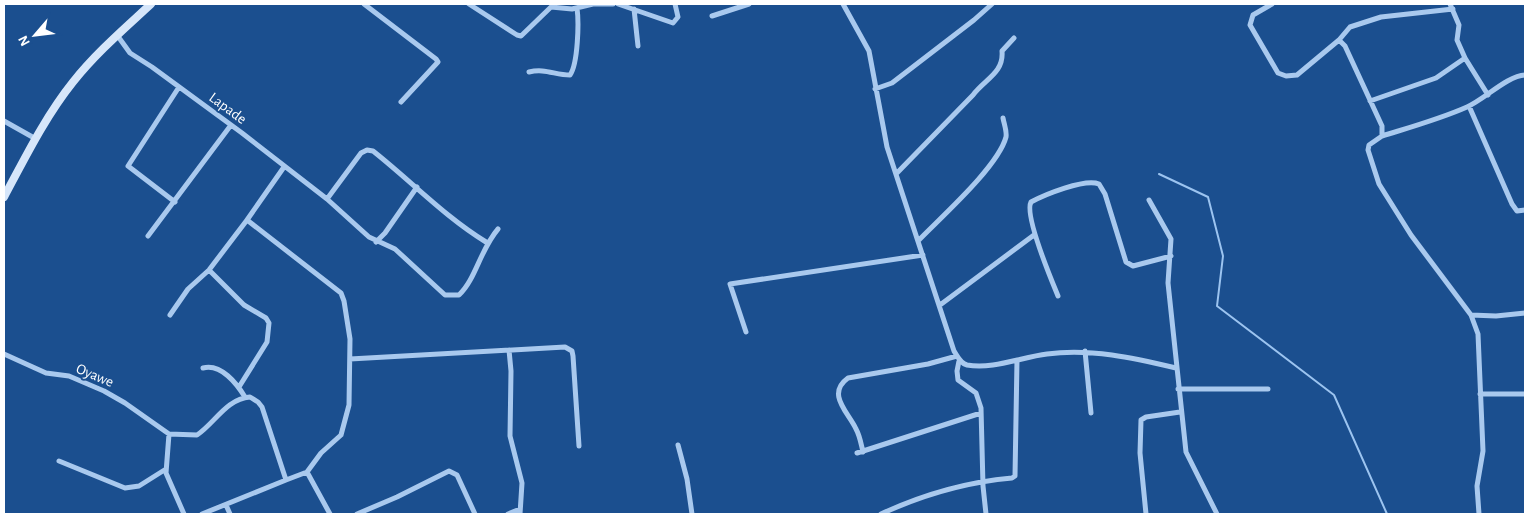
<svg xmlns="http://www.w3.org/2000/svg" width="1529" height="518" font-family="'Alegreya Sans',sans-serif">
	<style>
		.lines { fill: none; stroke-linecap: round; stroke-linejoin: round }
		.stream { stroke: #9cc4f0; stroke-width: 2 }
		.street { stroke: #a9c9ee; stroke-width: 5 }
		.secondary { stroke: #d6e6fa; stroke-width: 8 }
		.labels { text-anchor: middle; stroke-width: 4; stroke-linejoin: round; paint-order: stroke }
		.street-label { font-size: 15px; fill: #fff; stroke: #1b4f8f }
	</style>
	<rect width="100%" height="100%" fill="#1b4f8f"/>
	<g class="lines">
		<path class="stream" d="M 1159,174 L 1208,197 L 1223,256 L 1217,306 L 1334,395 L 1387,514"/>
		<path class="street" d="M 364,4 L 436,59 L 438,62 L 401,102
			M 469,4 L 517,35 L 521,36 L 551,7 L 572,9 L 593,4 L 613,4
			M 618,4 L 673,23 L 678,17 L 675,4
			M 843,4 L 869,51 L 887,147 L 954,351 C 958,357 960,363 967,365 C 992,370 1022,357 1047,354 C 1090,348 1134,358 1176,368
			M 1272,4 L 1253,15 L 1250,25 L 1278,73 L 1286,76 L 1297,75 L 1339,40 L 1345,46 L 1382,126 L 1382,136 L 1369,145 L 1368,150 L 1379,184 L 1411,235 L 1471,315 L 1478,334 L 1483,451 L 1477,486 L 1479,514
			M 1450,4 L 1459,25 L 1457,40 L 1465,58 L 1488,95
			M 634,9 L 638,46
			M 712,16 L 749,4
			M 117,35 L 130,53 L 152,67 L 242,133 L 327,199 L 369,237 L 395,249 L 445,295 L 459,295 C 476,279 480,250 498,229
			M 1339,40 L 1350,27 L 1381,17 L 1453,9
			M 529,72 C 545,68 555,75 570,75 C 578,64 579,22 577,8
			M 875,89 L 892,83 L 974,20 L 992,4
			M 1370,101 L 1436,78 L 1465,58
			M 1469,106 L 1512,204 L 1517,211 L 1525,210
			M 4,121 L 36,139
			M 1382,136 C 1411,127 1440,119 1467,107 C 1485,99 1507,76 1525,75
			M 896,174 L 973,95 C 985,79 1004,73 1002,51 L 1014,38
			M 327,199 L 361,153 L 367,150 L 373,151 C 411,181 445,217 486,242
			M 1149,200 L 1171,239 L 1168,283 L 1186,452 L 1217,514
			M 175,202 L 128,166 L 179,87
			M 148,236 L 231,125
			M 918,241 C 940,218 998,167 1006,137 C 1007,131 1004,124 1003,118
			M 376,242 L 385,233 L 417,187
			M 209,270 L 244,305 L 266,318 L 269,323 L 267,342 L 239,387
			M 1058,296 C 1051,279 1024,215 1031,202 C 1044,195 1085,178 1099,184 L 1105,194 L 1126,262 L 1133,266 L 1171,256
			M 940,305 L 1034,235
			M 170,315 L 188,289 L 209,270 L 247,220
			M 1471,315 L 1496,316 L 1525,313
			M 746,332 L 730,284 L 923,255
			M 509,350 L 511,371 L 510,436 L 522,483 L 520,514
			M 1085,351 L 1091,413
			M 4,354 L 46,373 L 69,376 L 104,391 L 125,403 L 169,434 L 197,435 C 215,423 226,399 250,397 L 258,402 L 262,407 L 286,480 L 307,472 L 321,453 L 341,435 L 349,405 L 350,339 L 344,301 L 341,293 L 247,220 L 284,167
			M 350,359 L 565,347 L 572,351 L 573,356 L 579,446
			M 959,361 L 957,371 L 958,380 L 976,393 L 981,408 L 983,486 L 986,514
			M 203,368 C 221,363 237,384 245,397
			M 1178,389 L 1268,389
			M 1480,394 L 1525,394
			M 169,434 L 166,473 L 184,514
			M 678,445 L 687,479 L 692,514
			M 863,452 C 861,444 860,436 856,429 C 848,412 826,394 848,378 L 928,364 L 957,356
			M 857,453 L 981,413
			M 59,461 L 125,488 L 139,486 L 166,469
			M 307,472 L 330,514
			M 226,505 L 230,514
			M 202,514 L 286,480
			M 357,514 L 397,497 L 449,471 L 457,475 L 475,514
			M 508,514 L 520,509
			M 881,514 C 922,495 967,482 1012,478 L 1015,476 L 1017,360
			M 1146,514 L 1140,453 L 1141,420 L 1146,417 L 1180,412"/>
		<path class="secondary" d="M 4,197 C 25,158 45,117 73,82 C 96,53 124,29 151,4"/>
	</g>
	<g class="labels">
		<g class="street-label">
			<text transform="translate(228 108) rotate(36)" y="5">Lapade</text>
			<text transform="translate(95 375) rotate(23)" y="5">Oyawe</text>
		</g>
	</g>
	<rect width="1529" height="518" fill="none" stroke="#ffffff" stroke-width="10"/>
	<g transform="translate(35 35) rotate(242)" stroke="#1b4f8f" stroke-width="4" paint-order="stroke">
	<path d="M0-4L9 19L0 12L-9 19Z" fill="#ffffff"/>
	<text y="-8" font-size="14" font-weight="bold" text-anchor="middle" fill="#ffffff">N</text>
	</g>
</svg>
